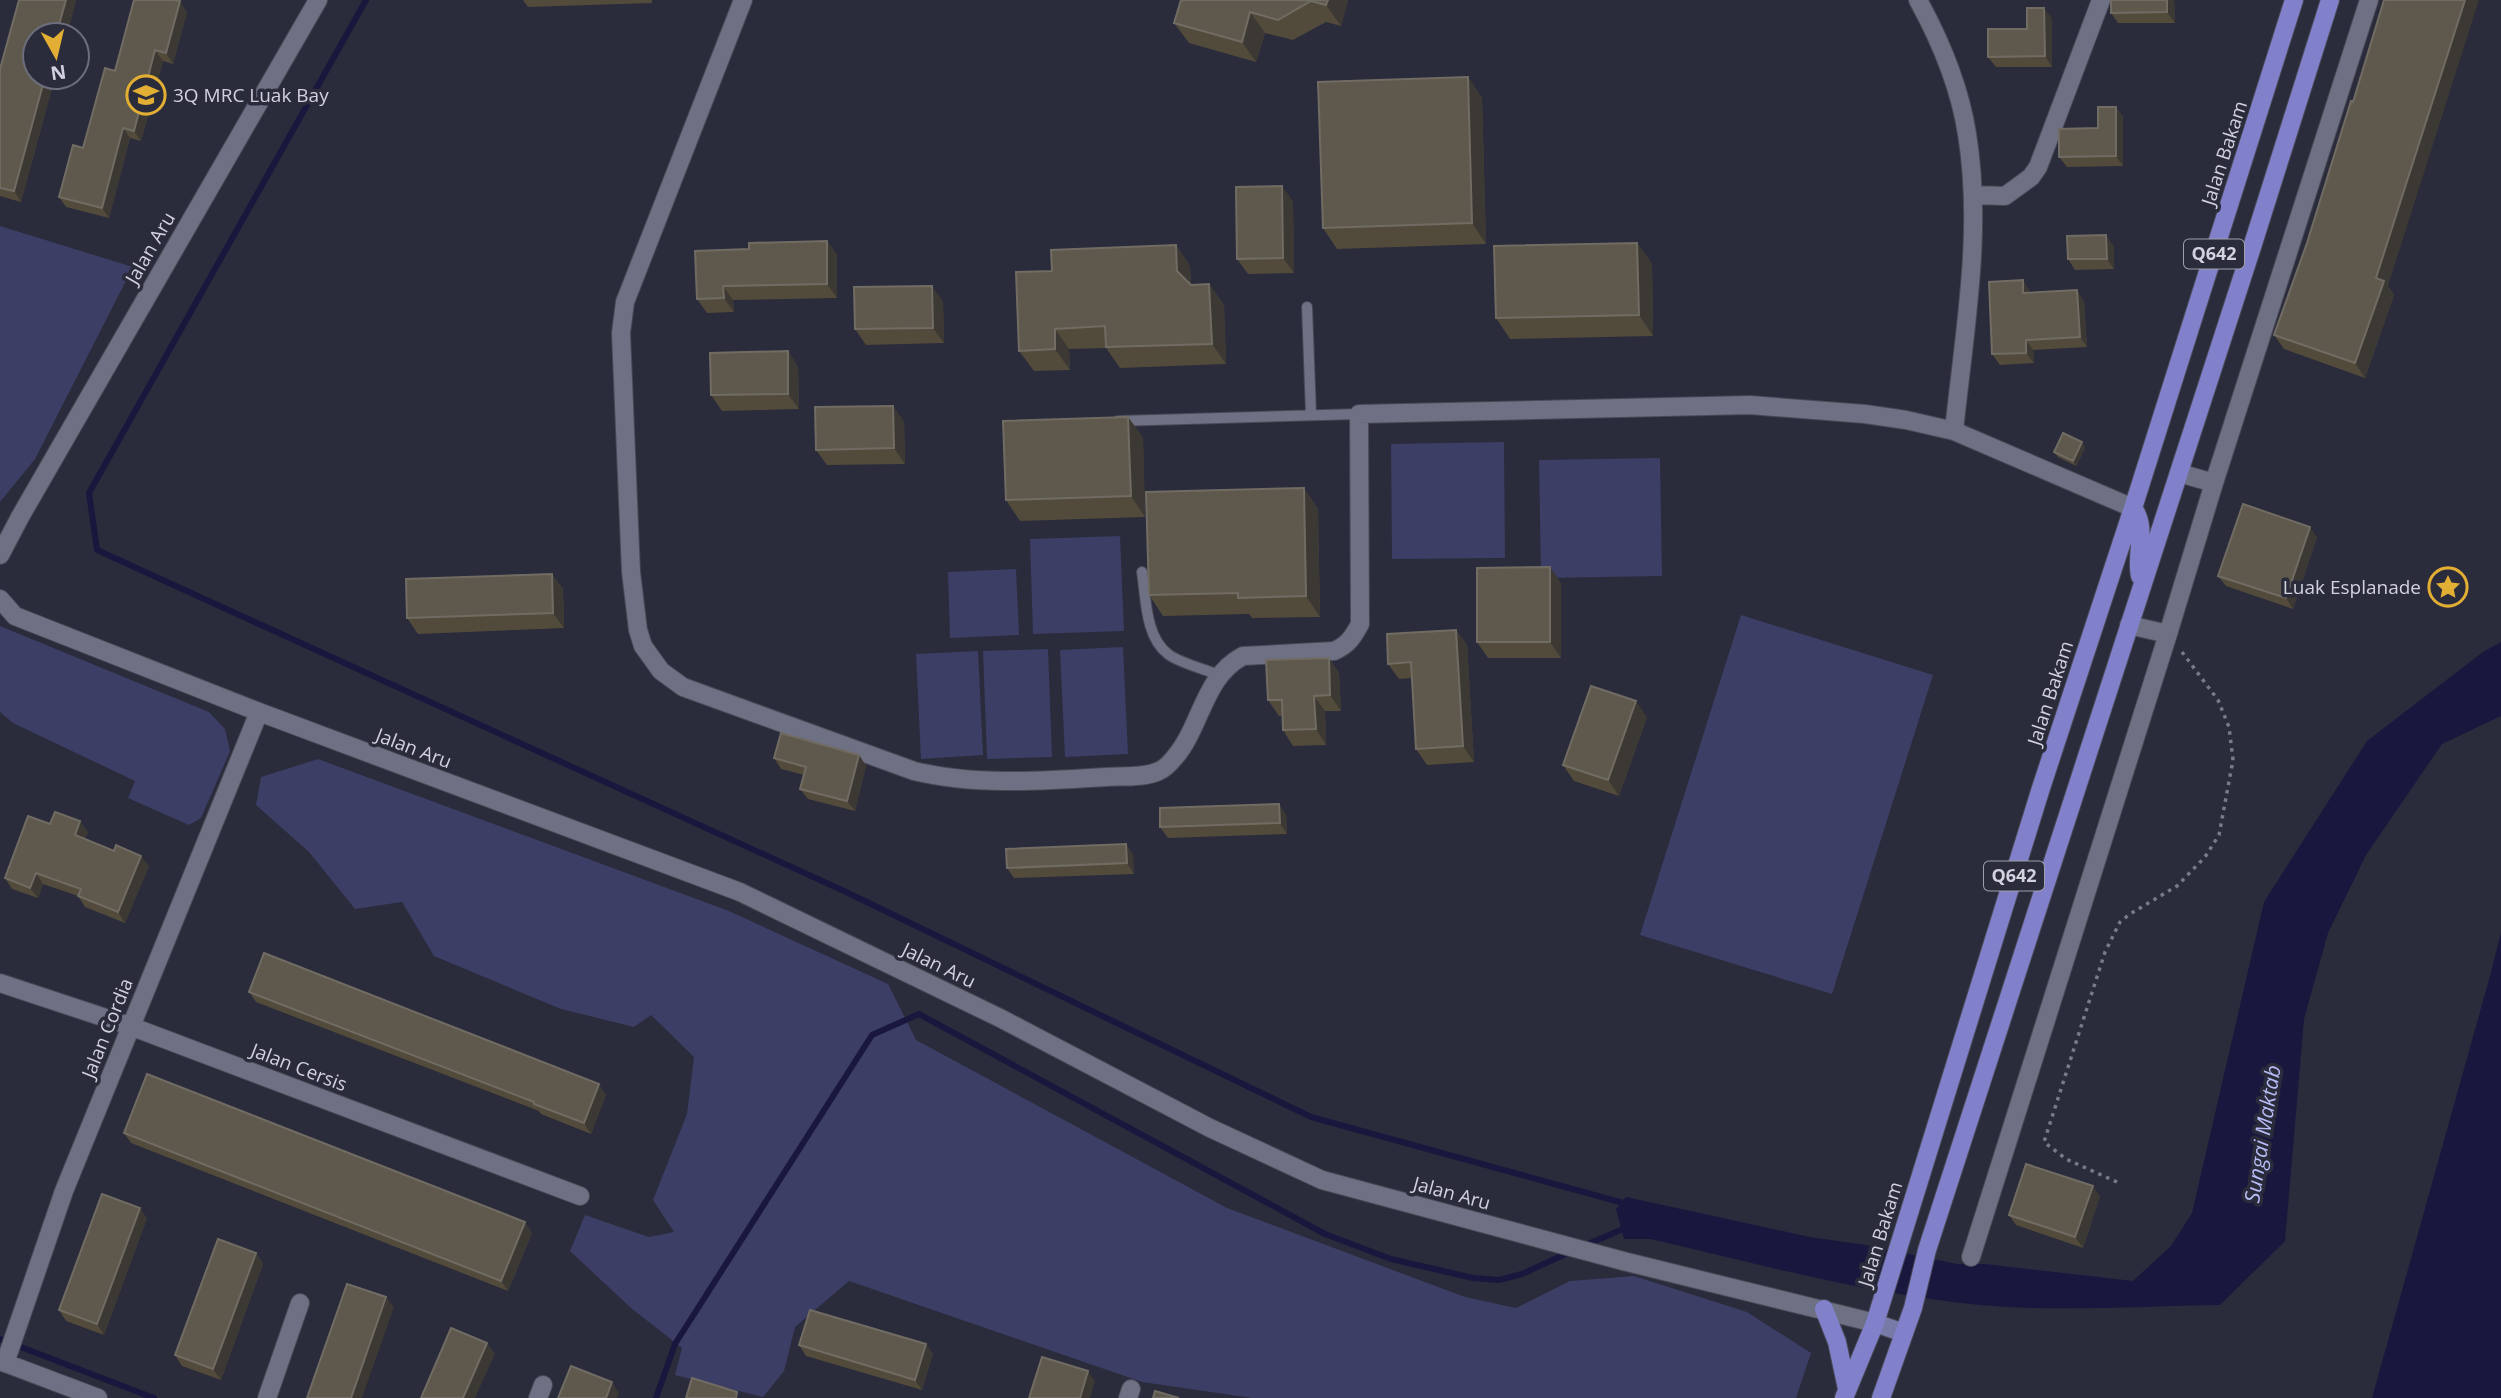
<svg xmlns="http://www.w3.org/2000/svg" width="2501" height="1398" font-family="'Open Sans',sans-serif">
	<style>
		.green { fill: #3c3e65 }
		.water { fill: #19173e }
		.lines { fill: none; stroke-linecap: round; stroke-linejoin: round }
		.stream { stroke: #19173e; stroke-width: 6 }
		.lane-casing { stroke: #484856; stroke-width: 12 }
		.street-casing { stroke: #484856; stroke-width: 20 }
		.secondary-casing { stroke: #484856; stroke-width: 20 }
		.primary-casing { stroke: #484856; stroke-width: 20 }
		.path { stroke: #797a88; stroke-width: 3.5; stroke-dasharray: 3.5 5; stroke-linecap: butt }
		.lane { stroke: #6e7083; stroke-width: 10 }
		.street { stroke: #6e7083; stroke-width: 18 }
		.secondary { stroke: #7779a6; stroke-width: 18 }
		.primary { stroke: #8081ca; stroke-width: 18 }
		.wall { fill: #524a3b }
		.shaded-wall { fill: #3c3834 }
		.building { fill: #5f594d; stroke: #716c63; stroke-width: 2 }
		.labels { text-anchor: middle; stroke-width: 7; stroke-linejoin: round; paint-order: stroke }
		.shield { fill: #2a2b3b; stroke: #9fa0ac; stroke-width: 2 }
		.shield-label { font-size: 18px; font-weight: bold; fill: #d1d2dd }
		.poi-label { font-size: 19px; fill: #d1d2dd; stroke: #2a2b3b; text-anchor: start }
		.street-label { font-size: 19px; fill: #d1d2dd; stroke: #2a2b3b }
		.water-label { font-size: 21px; font-style: italic; fill: #b8bcf6; stroke: #2a2b3b }
	</style>
	<rect width="100%" height="100%" fill="#2a2b3b"/>
	<path class="green" d="M 0,226 L 133,267 L 35,459 L 0,502 Z
		M 1504,442 L 1505,558 L 1392,559 L 1391,444 Z
		M 1660,458 L 1662,576 L 1541,578 L 1539,460 Z
		M 1120,536 L 1124,631 L 1033,634 L 1030,539 Z
		M 1016,569 L 1019,635 L 950,638 L 948,572 Z
		M 1741,615 L 1933,675 L 1832,994 L 1640,935 Z
		M 0,626 L 209,712 L 225,729 L 230,751 L 201,818 L 189,825 L 128,798 L 135,781 L 13,723 L 0,712 Z
		M 1123,647 L 1128,754 L 1065,757 L 1060,650 Z
		M 1048,649 L 1052,757 L 987,759 L 983,651 Z
		M 978,651 L 983,755 L 921,759 L 916,654 Z
		M 318,759 L 729,911 L 888,984 L 916,1040 L 1227,1208 L 1465,1297 L 1516,1308 L 1570,1281 L 1634,1276 L 1747,1312 L 1811,1353 L 1796,1398 L 1252,1398 L 1142,1382 L 849,1281 L 795,1327 L 784,1371 L 763,1397 L 675,1375 L 682,1348 L 631,1308 L 570,1251 L 585,1215 L 649,1237 L 674,1232 L 653,1200 L 687,1114 L 694,1057 L 651,1015 L 634,1027 L 561,1009 L 434,956 L 402,902 L 355,909 L 309,852 L 256,805 L 261,777 Z"/>
	<path class="water" d="M 2501,642 L 2501,716 L 2442,744 L 2366,855 L 2328,933 L 2304,1019 L 2285,1241 L 2220,1305 C 2140,1306 2059,1312 1980,1305 C 1868,1294 1759,1264 1650,1239 L 1624,1239 L 1616,1209 L 1626,1197 L 1810,1237 L 1866,1245 L 1957,1264 L 1985,1264 L 2133,1281 L 2171,1246 L 2192,1213 L 2264,902 L 2367,741 L 2483,652 Z
		M 2501,933 L 2501,1398 L 2372,1398 L 2490,976 Z"/>
	<g class="lines">
		<path class="stream" d="M 366,0 L 89,493 L 97,550 L 844,891 L 1311,1117 L 1627,1204
			M 1583,1246 L 1628,1227
			M 0,1339 L 154,1398
			M 656,1398 L 675,1344 L 872,1035 L 919,1014 L 1325,1234 L 1391,1259 L 1473,1278 L 1499,1280 L 1522,1274 L 1570,1252"/>
		<g class="lane-casing">
			<path id="lane" d="M 1307,307 L 1311,414
				M 1118,421 L 1359,414
				M 1142,572 C 1146,597 1145,637 1168,654 C 1179,663 1205,669 1219,675"/>
		</g>
		<g class="street-casing">
			<path id="street" d="M 743,0 L 625,302 L 621,333 L 631,572 L 638,630 L 643,646 L 661,671 L 683,687 L 914,771 C 976,786 1042,781 1106,777 C 1122,776 1144,778 1159,771 C 1164,769 1171,762 1175,757 C 1201,727 1204,676 1243,656 L 1334,651 C 1348,645 1353,637 1360,624 L 1359,414 L 1750,405 L 1865,414 L 1906,420 L 1954,431 L 2133,508
				M 1918,0 C 1940,40 1960,89 1967,134 C 1983,232 1964,333 1954,431
				M 1973,195 L 2005,196 L 2031,177 L 2038,167 L 2101,0
				M 2179,473 L 2214,483
				M 0,555 L 20,517 L 318,0
				M 0,599 L 15,616 L 259,712 L 740,892 L 1000,1018 L 1210,1128 L 1322,1180 L 1623,1261 L 1875,1323
				M 2129,625 L 2168,634 L 2214,483 L 2369,0
				M 0,983 L 130,1026 L 580,1196
				M 1971,1257 L 2168,634
				M 0,1361 L 98,1398
				M 5,1363 L 64,1191 L 259,712
				M 267,1398 L 300,1303
				M 538,1398 L 543,1385
				M 1128,1398 L 1131,1389"/>
		</g>
		<g class="secondary-casing">
			<path id="secondary" d="M 1875,1323 L 1904,1333"/>
		</g>
		<g class="primary-casing">
			<path id="primary" d="M 2133,508 C 2148,528 2135,554 2140,576
				M 1824,1309 L 1837,1342 L 1847,1389
				M 1844,1398 L 1875,1323 L 2041,788 L 2133,508 L 2294,0
				M 1881,1398 L 1913,1308 L 1927,1250 L 2253,244 L 2330,0"/>
		</g>
		<path class="path" d="M 2117,1182 L 2066,1159 L 2044,1142 L 2105,952 L 2120,922 L 2130,914 L 2177,886 L 2205,857 L 2219,835 L 2233,760 L 2229,727 L 2218,700 L 2182,652"/>
		<use href="#lane" class="lane"/>
		<use href="#street" class="street"/>
		<use href="#secondary" class="secondary"/>
		<use href="#primary" class="primary"/>
	</g>
	<path class="wall" d="M 19,0 L 76,0 L 67,35 L 35,35 L 35,77 L 55,77 L 21,202 L 0,196 L 0,69 Z
		M 523,0 L 652,0 L 652,3 L 528,7 Z
		M 1181,0 L 1348,0 L 1341,26 L 1326,22 L 1293,40 L 1265,33 L 1256,62 L 1189,43 L 1174,23 Z
		M 2174,0 L 2175,23 L 2118,23 L 2111,13 Z
		M 187,12 L 173,64 L 163,61 L 141,141 L 130,138 L 109,218 L 66,207 L 59,197 L 83,148 L 115,71 Z
		M 2052,18 L 2052,67 L 1996,67 L 1988,57 L 2027,29 Z
		M 1468,77 L 1482,98 L 1486,244 L 1337,249 L 1323,228 Z
		M 2116,107 L 2123,117 L 2123,166 L 2067,167 L 2059,157 L 2098,128 Z
		M 1293,201 L 1294,273 L 1248,274 L 1237,259 Z
		M 827,241 L 837,255 L 837,298 L 733,300 L 734,312 L 707,313 L 697,299 L 749,249 Z
		M 1637,243 L 1652,264 L 1653,336 L 1510,339 L 1496,318 Z
		M 2307,243 L 2388,286 L 2394,295 L 2365,378 L 2284,349 L 2274,335 Z
		M 1176,245 L 1190,266 L 1191,285 L 1209,284 L 1224,305 L 1226,364 L 1120,368 L 1106,348 L 1069,349 L 1070,370 L 1034,371 L 1019,351 L 1052,271 Z
		M 2114,246 L 2114,269 L 2075,270 L 2068,259 Z
		M 2030,291 L 2030,293 L 2084,301 L 2087,347 L 2033,350 L 2034,363 L 2000,365 L 1992,354 Z
		M 943,301 L 944,343 L 866,345 L 855,329 Z
		M 788,351 L 798,367 L 799,409 L 722,411 L 711,395 Z
		M 1128,417 L 1143,438 L 1145,517 L 1020,521 L 1006,500 Z
		M 904,421 L 905,464 L 827,465 L 816,450 Z
		M 2082,442 L 2085,448 L 2076,466 L 2058,457 L 2054,452 Z
		M 1304,488 L 1318,509 L 1320,617 L 1252,618 L 1249,614 L 1163,616 L 1149,595 Z
		M 2317,537 L 2293,609 L 2226,586 L 2218,576 Z
		M 552,574 L 563,589 L 564,628 L 418,634 L 407,618 Z
		M 1561,583 L 1561,658 L 1488,658 L 1477,642 Z
		M 1456,630 L 1467,645 L 1474,762 L 1427,765 L 1416,749 L 1412,678 L 1399,679 L 1388,664 Z
		M 1329,658 L 1339,673 L 1341,711 L 1325,711 L 1326,745 L 1293,746 L 1283,730 L 1282,716 L 1279,716 L 1268,700 Z
		M 1647,717 L 1619,796 L 1574,781 L 1563,765 Z
		M 859,755 L 866,766 L 855,811 L 808,799 L 800,789 L 804,775 L 781,769 L 774,758 Z
		M 1286,814 L 1287,834 L 1168,838 L 1160,827 Z
		M 50,824 L 88,832 L 85,839 L 149,866 L 125,923 L 85,907 L 78,896 L 43,884 L 38,898 L 12,889 L 5,878 Z
		M 1126,844 L 1133,855 L 1134,874 L 1014,878 L 1007,868 Z
		M 249,992 L 606,1095 L 591,1134 L 541,1114 L 539,1111 L 256,1002 Z
		M 124,1133 L 532,1233 L 508,1291 L 131,1143 Z
		M 2100,1196 L 2083,1248 L 2016,1225 L 2009,1215 Z
		M 147,1218 L 104,1335 L 66,1321 L 59,1310 Z
		M 256,1253 L 263,1264 L 221,1380 L 182,1366 L 175,1355 Z
		M 926,1344 L 933,1354 L 922,1390 L 806,1356 L 799,1345 Z"/>
	<path class="shaded-wall" d="M 66,0 L 76,0 L 67,35 L 56,35 Z
		M 1328,0 L 1348,0 L 1341,26 L 1326,5 Z
		M 2167,0 L 2174,0 L 2175,23 L 2167,12 Z
		M 2465,0 L 2479,0 L 2388,286 L 2394,295 L 2365,378 L 2355,363 L 2376,278 Z
		M 180,1 L 187,12 L 173,64 L 166,53 Z
		M 2044,8 L 2052,18 L 2052,67 L 2045,56 Z
		M 1250,12 L 1265,33 L 1256,62 L 1242,42 Z
		M 155,50 L 163,61 L 141,141 L 134,131 Z
		M 45,77 L 55,77 L 21,202 L 14,191 Z
		M 1468,77 L 1482,98 L 1486,244 L 1472,223 Z
		M 2116,107 L 2123,117 L 2123,166 L 2116,156 Z
		M 123,128 L 130,138 L 109,218 L 102,208 Z
		M 1282,186 L 1293,201 L 1294,273 L 1283,258 Z
		M 2106,235 L 2114,246 L 2114,269 L 2107,259 Z
		M 827,241 L 837,255 L 837,298 L 827,284 Z
		M 1637,243 L 1652,264 L 1653,336 L 1639,315 Z
		M 1176,245 L 1190,266 L 1191,292 L 1177,271 Z
		M 2023,280 L 2030,291 L 2031,304 L 2023,293 Z
		M 1209,284 L 1224,305 L 1226,364 L 1212,344 Z
		M 723,286 L 733,300 L 734,312 L 724,298 Z
		M 932,286 L 943,301 L 944,343 L 933,328 Z
		M 2077,290 L 2084,301 L 2087,347 L 2080,337 Z
		M 1055,329 L 1069,349 L 1070,370 L 1055,349 Z
		M 2026,340 L 2033,350 L 2034,363 L 2026,353 Z
		M 788,351 L 798,367 L 799,409 L 788,394 Z
		M 893,406 L 904,421 L 905,464 L 894,448 Z
		M 1128,417 L 1143,438 L 1145,517 L 1131,496 Z
		M 2082,442 L 2085,448 L 2076,466 L 2073,461 Z
		M 1304,488 L 1318,509 L 1320,617 L 1306,596 Z
		M 2310,527 L 2317,537 L 2293,609 L 2286,598 Z
		M 1550,567 L 1561,583 L 1561,658 L 1550,642 Z
		M 552,574 L 563,589 L 564,628 L 553,613 Z
		M 1456,630 L 1467,645 L 1474,762 L 1463,746 Z
		M 1329,658 L 1339,673 L 1341,711 L 1330,695 Z
		M 1314,696 L 1325,711 L 1326,745 L 1316,729 Z
		M 1636,701 L 1647,717 L 1619,796 L 1608,780 Z
		M 859,755 L 866,766 L 855,811 L 847,801 Z
		M 1279,804 L 1286,814 L 1287,834 L 1280,823 Z
		M 80,821 L 88,832 L 82,846 L 75,835 Z
		M 1126,844 L 1133,855 L 1134,874 L 1127,863 Z
		M 141,856 L 149,866 L 125,923 L 118,912 Z
		M 36,873 L 43,884 L 38,898 L 30,888 Z
		M 599,1084 L 606,1095 L 591,1134 L 584,1123 Z
		M 2093,1186 L 2100,1196 L 2083,1248 L 2075,1237 Z
		M 140,1208 L 147,1218 L 104,1335 L 97,1324 Z
		M 525,1222 L 532,1233 L 508,1291 L 501,1281 Z
		M 256,1253 L 263,1264 L 221,1380 L 213,1369 Z
		M 386,1297 L 394,1307 L 362,1398 L 351,1398 Z
		M 487,1343 L 495,1354 L 475,1398 L 463,1398 Z
		M 926,1344 L 933,1354 L 922,1390 L 915,1380 Z
		M 1088,1371 L 1095,1381 L 1090,1398 L 1080,1398 Z
		M 612,1382 L 619,1393 L 617,1398 L 606,1398 Z"/>
	<path class="building" d="M 19,0 L 66,0 L 56,35 L 35,35 L 35,77 L 45,77 L 14,191 L 0,188 L 0,69 Z
		M 134,0 L 174,0 L 180,1 L 166,53 L 155,50 L 134,131 L 123,128 L 102,208 L 59,197 L 73,145 L 83,148 L 105,68 L 115,71 Z
		M 1181,0 L 1328,0 L 1326,5 L 1311,1 L 1278,20 L 1250,12 L 1242,42 L 1174,23 Z
		M 2111,0 L 2167,0 L 2167,12 L 2111,13 Z
		M 2384,0 L 2465,0 L 2376,278 L 2384,281 L 2355,363 L 2274,335 L 2307,243 L 2351,101 L 2353,102 Z
		M 2027,8 L 2044,8 L 2045,56 L 1988,57 L 1988,29 L 2027,29 Z
		M 1468,77 L 1472,223 L 1323,228 L 1318,82 Z
		M 2098,107 L 2116,107 L 2116,156 L 2059,157 L 2059,129 L 2098,128 Z
		M 1282,186 L 1283,258 L 1237,259 L 1236,187 Z
		M 2106,235 L 2107,259 L 2068,259 L 2067,236 Z
		M 827,241 L 827,284 L 723,286 L 724,298 L 697,299 L 695,251 L 749,249 L 749,243 Z
		M 1637,243 L 1639,315 L 1496,318 L 1494,246 Z
		M 1176,245 L 1177,271 L 1191,285 L 1209,284 L 1212,344 L 1106,347 L 1105,326 L 1055,329 L 1055,349 L 1019,351 L 1016,272 L 1052,271 L 1051,250 Z
		M 2023,280 L 2023,293 L 2077,290 L 2080,337 L 2026,340 L 2026,353 L 1992,354 L 1989,282 Z
		M 932,286 L 933,328 L 855,329 L 854,287 Z
		M 788,351 L 788,394 L 711,395 L 710,353 Z
		M 893,406 L 894,448 L 816,450 L 815,407 Z
		M 1128,417 L 1131,496 L 1006,500 L 1003,421 Z
		M 2063,433 L 2082,442 L 2073,461 L 2054,452 Z
		M 1304,488 L 1306,596 L 1238,598 L 1238,593 L 1149,595 L 1146,492 Z
		M 2243,504 L 2310,527 L 2286,598 L 2218,576 Z
		M 1550,567 L 1550,642 L 1477,642 L 1477,568 Z
		M 552,574 L 553,613 L 407,618 L 406,579 Z
		M 1456,630 L 1463,746 L 1416,749 L 1411,662 L 1388,664 L 1387,634 Z
		M 1329,658 L 1330,695 L 1314,696 L 1316,729 L 1283,730 L 1282,700 L 1268,700 L 1266,660 Z
		M 1591,686 L 1636,701 L 1608,780 L 1563,765 Z
		M 781,733 L 859,755 L 847,801 L 800,789 L 806,767 L 774,758 Z
		M 1279,804 L 1280,823 L 1160,827 L 1160,808 Z
		M 55,812 L 80,821 L 75,835 L 114,851 L 116,845 L 141,856 L 118,912 L 78,896 L 81,889 L 36,873 L 30,888 L 5,878 L 28,816 L 50,824 Z
		M 1126,844 L 1127,863 L 1007,868 L 1006,849 Z
		M 264,953 L 599,1084 L 584,1123 L 534,1104 L 534,1102 L 249,992 Z
		M 147,1074 L 525,1222 L 501,1281 L 124,1133 Z
		M 2026,1164 L 2093,1186 L 2075,1237 L 2009,1215 Z
		M 102,1194 L 140,1208 L 97,1324 L 59,1310 Z
		M 218,1239 L 256,1253 L 213,1369 L 175,1355 Z
		M 347,1284 L 386,1297 L 351,1398 L 307,1398 Z
		M 810,1310 L 926,1344 L 915,1380 L 799,1345 Z
		M 451,1328 L 487,1343 L 463,1398 L 421,1398 Z
		M 1042,1357 L 1088,1371 L 1080,1398 L 1029,1398 Z
		M 571,1366 L 612,1382 L 606,1398 L 558,1398 Z
		M 692,1378 L 737,1392 L 736,1398 L 686,1398 Z
		M 1155,1391 L 1179,1398 L 1153,1398 Z"/>
	<defs>
		<g id="school-ring" transform="scale(2.0125)"><circle r="9.5" fill="#2a2b3b" stroke="#e2af34" stroke-width="1.5"/><path d="M0-5L7-2L0 1L-7-2ZM-4 1L0 2.5L4 1V4Q0 6-4 4Z" fill="#e2af34"/></g>
		<g id="sight-ring" transform="scale(2.0125)"><circle r="9.5" fill="#2a2b3b" stroke="#e2af34" stroke-width="1.5"/><path d="M0-6L1.8-2.2L6-1.7L2.9 1.2L3.7 5.4L0 3.3L-3.7 5.4L-2.9 1.2L-6-1.7L-1.8-2.2Z" fill="#e2af34"/></g>
	</defs>
	<g fill-rule="evenodd">
		<use href="#school-ring" x="146" y="95"/>
		<use href="#sight-ring" x="2448" y="587"/>
	</g>
	<g class="labels">
		<g class="shield">
			<rect x="2184" y="239.5" width="60" height="29" rx="5"/>
			<rect x="1984" y="861.5" width="60" height="29" rx="5"/>
		</g>
		<g class="shield-label">
			<text x="2214" y="260">Q642</text>
			<text x="2014" y="882">Q642</text>
		</g>
		<g class="poi-label">
			<text x="173" y="102">3Q MRC Luak Bay</text>
			<text x="2421" y="594" text-anchor="end">Luak Esplanade</text>
		</g>
		<g class="street-label">
			<text transform="translate(2224 153) rotate(-72)" y="7">Jalan Bakam</text>
			<text transform="translate(150 248) rotate(-60)" y="7">Jalan Aru</text>
			<text transform="translate(2050 693) rotate(-72)" y="7">Jalan Bakam</text>
			<text transform="translate(414 748) rotate(21)" y="7">Jalan Aru</text>
			<text transform="translate(939 965) rotate(26)" y="7">Jalan Aru</text>
			<text transform="translate(107 1028) rotate(-68)" y="7">Jalan Cordia</text>
			<text transform="translate(299 1067) rotate(21)" y="7">Jalan Cersis</text>
			<text transform="translate(1452 1193) rotate(15)" y="7">Jalan Aru</text>
			<text transform="translate(1880 1234) rotate(-73)" y="7">Jalan Bakam</text>
		</g>
		<g class="water-label">
			<text transform="translate(2263 1134) rotate(-81)" y="7">Sungai Maktab</text>
		</g>
	</g>
	<g transform="translate(56 56) rotate(172)"><circle r="33" fill="#2a2b3b" stroke="#6d6e7c" stroke-width="2"/>
	<path d="M0-5L12 26L0 18L-12 26Z" fill="#e2af34"/>
	<text y="-10" font-size="19" font-weight="bold" text-anchor="middle" fill="#d1d2dd">N</text>
	</g>
</svg>
